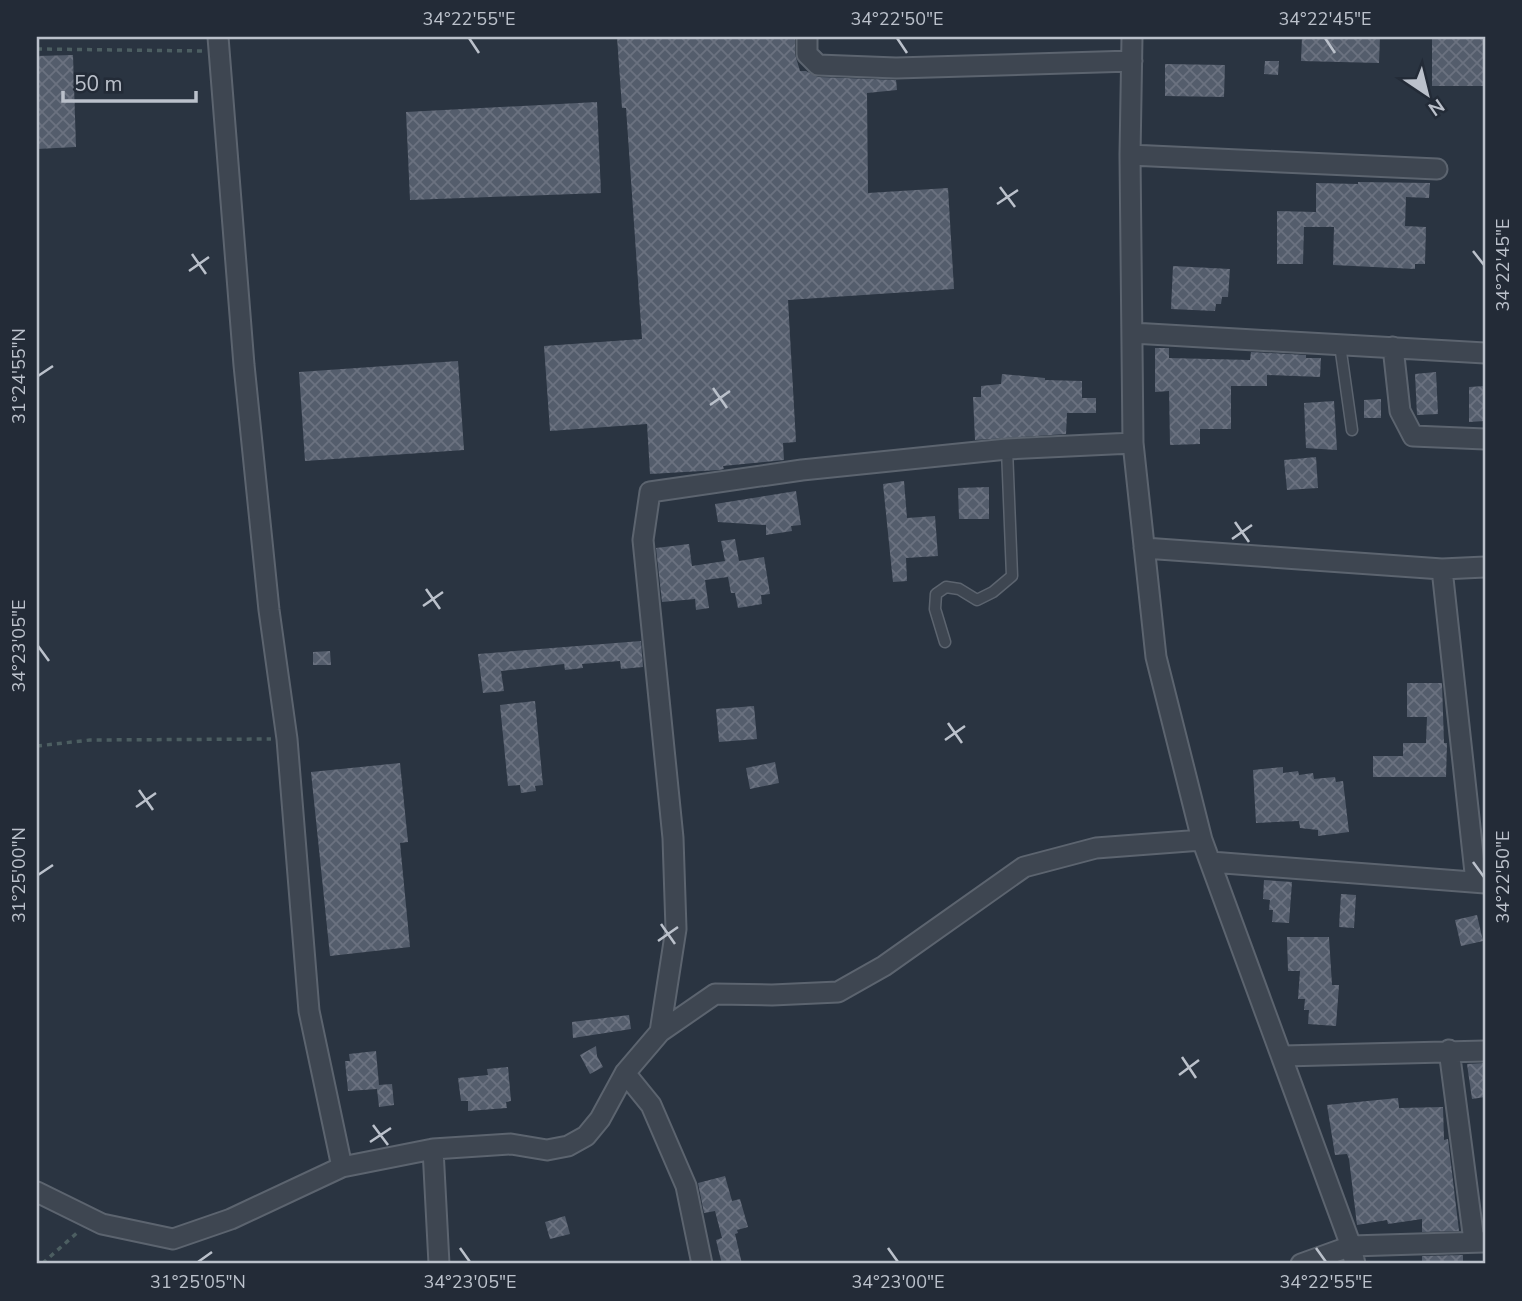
<svg xmlns="http://www.w3.org/2000/svg" width="1522" height="1301" font-family="'Nunito Sans',sans-serif">
	<style>
		.building { fill: url(#building-cross-hatch) }
		.lines { fill: none; stroke-linecap: round; stroke-linejoin: round }
		.lane-casing { stroke: #5c646f; stroke-width: 13 }
		.street-casing { stroke: #5c646f; stroke-width: 23 }
		.path { stroke: #4c5e61; stroke-width: 3.5; stroke-dasharray: 5 5; stroke-linecap: butt }
		.lane { stroke: #3e4651; stroke-width: 10 }
		.street { stroke: #3e4651; stroke-width: 19 }
		.ticks { fill: none; stroke: #bbc1cb; stroke-width: 2.5 }
		.neatline { fill: none; stroke: #bbc1cb; stroke-width: 2.5 }
		.ticks-label { font-size: 18px; text-anchor: middle; fill: #bbc1cb }
	</style>
	<defs>
		<pattern id="building-cross-hatch" width="8" height="8" patternUnits="userSpaceOnUse" patternTransform="scale(1.75)"><rect width="8" height="8" fill="#545d6c"/><path d="M0 0l8 8M0 8l8-8" fill="none" stroke="#6b7280"/></pattern>
	</defs>
	<rect width="100%" height="100%" fill="#2a3441"/>
	<path class="building" d="M 617,37 L 795,37 L 795,54 L 800,71 L 806,71 L 818,77 L 896,80 L 897,90 L 867,93 L 868,193 L 948,188 L 954,289 L 788,300 L 796,442 L 783,443 L 784,460 L 723,466 L 724,469 L 719,470 L 650,474 L 647,424 L 550,431 L 544,346 L 642,339 L 626,108 L 622,108 Z
		M 1302,37 L 1380,37 L 1379,63 L 1301,61 Z
		M 1432,37 L 1485,37 L 1485,86 L 1432,86 Z
		M 73,55 L 76,147 L 37,149 L 37,56 Z
		M 1265,61 L 1279,61 L 1278,75 L 1264,74 Z
		M 1165,64 L 1225,65 L 1224,97 L 1165,96 Z
		M 597,102 L 601,193 L 410,200 L 406,112 Z
		M 1358,182 L 1430,183 L 1429,198 L 1406,197 L 1405,226 L 1426,227 L 1425,264 L 1415,264 L 1415,269 L 1333,265 L 1334,227 L 1304,227 L 1303,264 L 1277,264 L 1277,211 L 1316,212 L 1316,183 L 1358,184 Z
		M 1173,266 L 1230,269 L 1228,297 L 1222,297 L 1221,304 L 1216,304 L 1215,311 L 1171,309 Z
		M 1155,348 L 1169,348 L 1169,358 L 1250,360 L 1251,352 L 1306,355 L 1306,358 L 1321,358 L 1320,377 L 1267,375 L 1267,386 L 1231,386 L 1231,429 L 1200,429 L 1200,444 L 1170,445 L 1169,391 L 1155,392 Z
		M 458,361 L 464,450 L 305,461 L 299,372 Z
		M 1436,372 L 1438,414 L 1417,415 L 1415,374 Z
		M 1002,374 L 1045,378 L 1045,380 L 1082,381 L 1082,398 L 1096,398 L 1096,413 L 1067,413 L 1066,434 L 975,440 L 973,397 L 981,397 L 981,386 L 1001,384 Z
		M 1485,386 L 1485,421 L 1469,422 L 1469,387 Z
		M 1381,399 L 1381,418 L 1364,418 L 1364,400 Z
		M 1334,401 L 1337,450 L 1306,448 L 1304,403 Z
		M 1316,457 L 1318,488 L 1287,490 L 1284,460 Z
		M 904,481 L 907,518 L 935,516 L 938,556 L 906,558 L 907,581 L 893,582 L 883,484 Z
		M 989,487 L 989,519 L 959,519 L 958,488 Z
		M 796,491 L 801,525 L 791,526 L 792,531 L 766,535 L 766,525 L 718,522 L 715,504 Z
		M 735,539 L 739,561 L 764,557 L 770,594 L 761,595 L 762,604 L 738,608 L 735,593 L 731,593 L 728,577 L 705,580 L 709,608 L 696,610 L 695,599 L 662,602 L 656,548 L 689,544 L 692,566 L 725,561 L 721,541 Z
		M 641,641 L 643,667 L 621,669 L 620,661 L 582,664 L 583,668 L 565,670 L 564,664 L 501,671 L 504,691 L 483,693 L 478,654 Z
		M 330,651 L 331,665 L 313,665 L 313,652 Z
		M 1407,683 L 1442,683 L 1444,743 L 1447,743 L 1446,777 L 1373,777 L 1373,756 L 1403,756 L 1403,743 L 1426,743 L 1427,717 L 1407,717 Z
		M 535,701 L 543,785 L 535,786 L 536,791 L 521,793 L 520,785 L 508,786 L 500,705 Z
		M 754,706 L 757,739 L 719,742 L 716,709 Z
		M 775,762 L 779,783 L 750,789 L 746,768 Z
		M 400,763 L 408,842 L 400,843 L 410,947 L 330,956 L 311,772 Z
		M 1283,767 L 1283,773 L 1298,771 L 1299,775 L 1313,773 L 1314,779 L 1335,777 L 1336,782 L 1343,781 L 1349,832 L 1318,836 L 1318,830 L 1300,828 L 1299,821 L 1256,823 L 1253,770 Z
		M 1264,880 L 1292,882 L 1289,923 L 1272,922 L 1273,910 L 1269,910 L 1270,900 L 1263,899 Z
		M 1341,894 L 1356,895 L 1354,928 L 1339,927 Z
		M 1477,915 L 1483,941 L 1461,946 L 1455,920 Z
		M 1287,937 L 1329,937 L 1332,985 L 1339,985 L 1336,1026 L 1308,1024 L 1309,1010 L 1304,1010 L 1305,999 L 1298,999 L 1300,971 L 1288,971 Z
		M 629,1015 L 631,1029 L 573,1038 L 572,1022 Z
		M 596,1046 L 597,1056 L 603,1067 L 590,1074 L 580,1055 Z
		M 376,1051 L 379,1085 L 392,1084 L 394,1105 L 379,1107 L 377,1089 L 348,1091 L 345,1061 L 350,1061 L 349,1054 Z
		M 1485,1063 L 1485,1097 L 1472,1099 L 1467,1064 Z
		M 508,1067 L 511,1101 L 506,1102 L 507,1108 L 468,1111 L 468,1101 L 461,1101 L 458,1078 L 488,1075 L 487,1069 Z
		M 1398,1098 L 1399,1108 L 1443,1107 L 1444,1140 L 1448,1139 L 1459,1231 L 1422,1232 L 1422,1219 L 1388,1224 L 1387,1220 L 1357,1225 L 1349,1159 L 1347,1154 L 1335,1155 L 1327,1105 Z
		M 725,1176 L 732,1201 L 740,1199 L 748,1227 L 737,1230 L 738,1233 L 735,1234 L 742,1264 L 722,1264 L 716,1240 L 722,1238 L 715,1211 L 704,1213 L 698,1183 Z
		M 565,1216 L 570,1234 L 550,1239 L 545,1222 Z
		M 1463,1255 L 1463,1264 L 1422,1264 L 1422,1256 Z"/>
	<g class="lines">
		<g class="lane-casing">
			<path id="lane" d="M 1340,345 L 1352,430
				M 945,642 L 935,609 L 936,594 L 946,587 L 959,589 L 977,600 L 993,592 L 1012,576 L 1007,449"/>
		</g>
		<g class="street-casing">
			<path id="street" d="M 218,37 L 244,365 L 269,610 L 287,739 L 309,1011 L 342,1167
				M 807,37 L 807,54 L 818,65 L 896,68 L 1132,61
				M 1132,37 L 1130,155 L 1133,443 L 1156,657 L 1202,840 L 1351,1246 L 1355,1264
				M 1130,155 L 1437,169
				M 1132,333 L 1485,353
				M 1393,347 L 1400,411 L 1413,436 L 1485,439
				M 1144,548 L 1442,569 L 1485,567
				M 1442,569 L 1476,882
				M 1211,862 L 1485,883
				M 660,1032 L 676,929 L 673,838 L 643,540 L 650,492 L 802,470 L 1007,449 L 1133,443
				M 1449,1050 L 1474,1241
				M 1283,1056 L 1485,1051
				M 625,1073 L 651,1105 L 686,1186 L 702,1264
				M 433,1149 L 439,1264
				M 37,1192 L 102,1224 L 173,1239 L 231,1219 L 342,1167 L 433,1149 L 511,1144 L 547,1150 L 568,1146 L 586,1136 L 600,1119 L 625,1073 L 660,1032 L 715,994 L 772,995 L 838,992 L 884,966 L 1024,867 L 1096,848 L 1202,840
				M 1301,1264 L 1351,1246 L 1484,1242"/>
		</g>
		<path class="path" d="M 37,49 L 203,51
			M 37,746 L 90,740 L 271,739
			M 44,1264 L 44,1262 L 78,1232"/>
		<use href="#lane" class="lane"/>
		<use href="#street" class="street"/>
	</g>
	<path class="ticks" d="M 469,38 L 479,53M 897,38 L 907,53M 1325,38 L 1335,53M 1000,187 L 1015,207M 997,204 L 1018,190M 1473,251 L 1484,265M 192,254 L 206,274M 189,271 L 209,257M 38,376 L 53,366M 713,388 L 727,408M 710,405 L 730,391M 1235,522 L 1249,542M 1232,539 L 1252,525M 426,589 L 440,609M 423,606 L 443,592M 38,646 L 49,661M 948,723 L 962,743M 945,740 L 965,726M 139,790 L 153,810M 136,807 L 156,793M 1473,862 L 1484,877M 38,875 L 53,865M 661,924 L 675,944M 658,941 L 678,927M 1182,1057 L 1196,1078M 1179,1075 L 1199,1060M 373,1125 L 388,1145M 370,1142 L 391,1128M 460,1248 L 470,1262M 888,1248 L 898,1262M 1316,1248 L 1326,1262M 198,1262 L 212,1252"/>
	<rect width="1522" height="1301" fill="none" stroke="#232b37" stroke-width="77"/>
	<g transform="translate(1427 94) rotate(145)" stroke="#232b37" stroke-width="5" paint-order="stroke">
	<path d="M0-5L12 26L0 18L-12 26Z" fill="#bbc1cb"/>
	<text y="-10" font-size="19" font-weight="bold" text-anchor="middle" fill="#bbc1cb">N</text>
	</g>
	<path d="M63 91v10h133v-10" fill="none" stroke="#bbc1cb" stroke-width="3.5"/>
	<text x="74" y="91" font-size="21" fill="#bbc1cb" stroke="#232b37" stroke-width="5" paint-order="stroke">50 m</text>
	<rect x="38" y="38" width="1446" height="1224" class="neatline"/>
	<g class="ticks-label">
		<text x="469" y="25">34°22'55"E</text>
		<text x="897" y="25">34°22'50"E</text>
		<text x="1325" y="25">34°22'45"E</text>
		<text transform="translate(1503 265) rotate(-90)" y="6">34°22'45"E</text>
		<text transform="translate(19 376) rotate(-90)" y="6">31°24'55"N</text>
		<text transform="translate(19 646) rotate(-90)" y="6">34°23'05"E</text>
		<text transform="translate(19 875) rotate(-90)" y="6">31°25'00"N</text>
		<text transform="translate(1503 877) rotate(-90)" y="6">34°22'50"E</text>
		<text x="198" y="1288">31°25'05"N</text>
		<text x="470" y="1288">34°23'05"E</text>
		<text x="898" y="1288">34°23'00"E</text>
		<text x="1326" y="1288">34°22'55"E</text>
	</g>
</svg>
